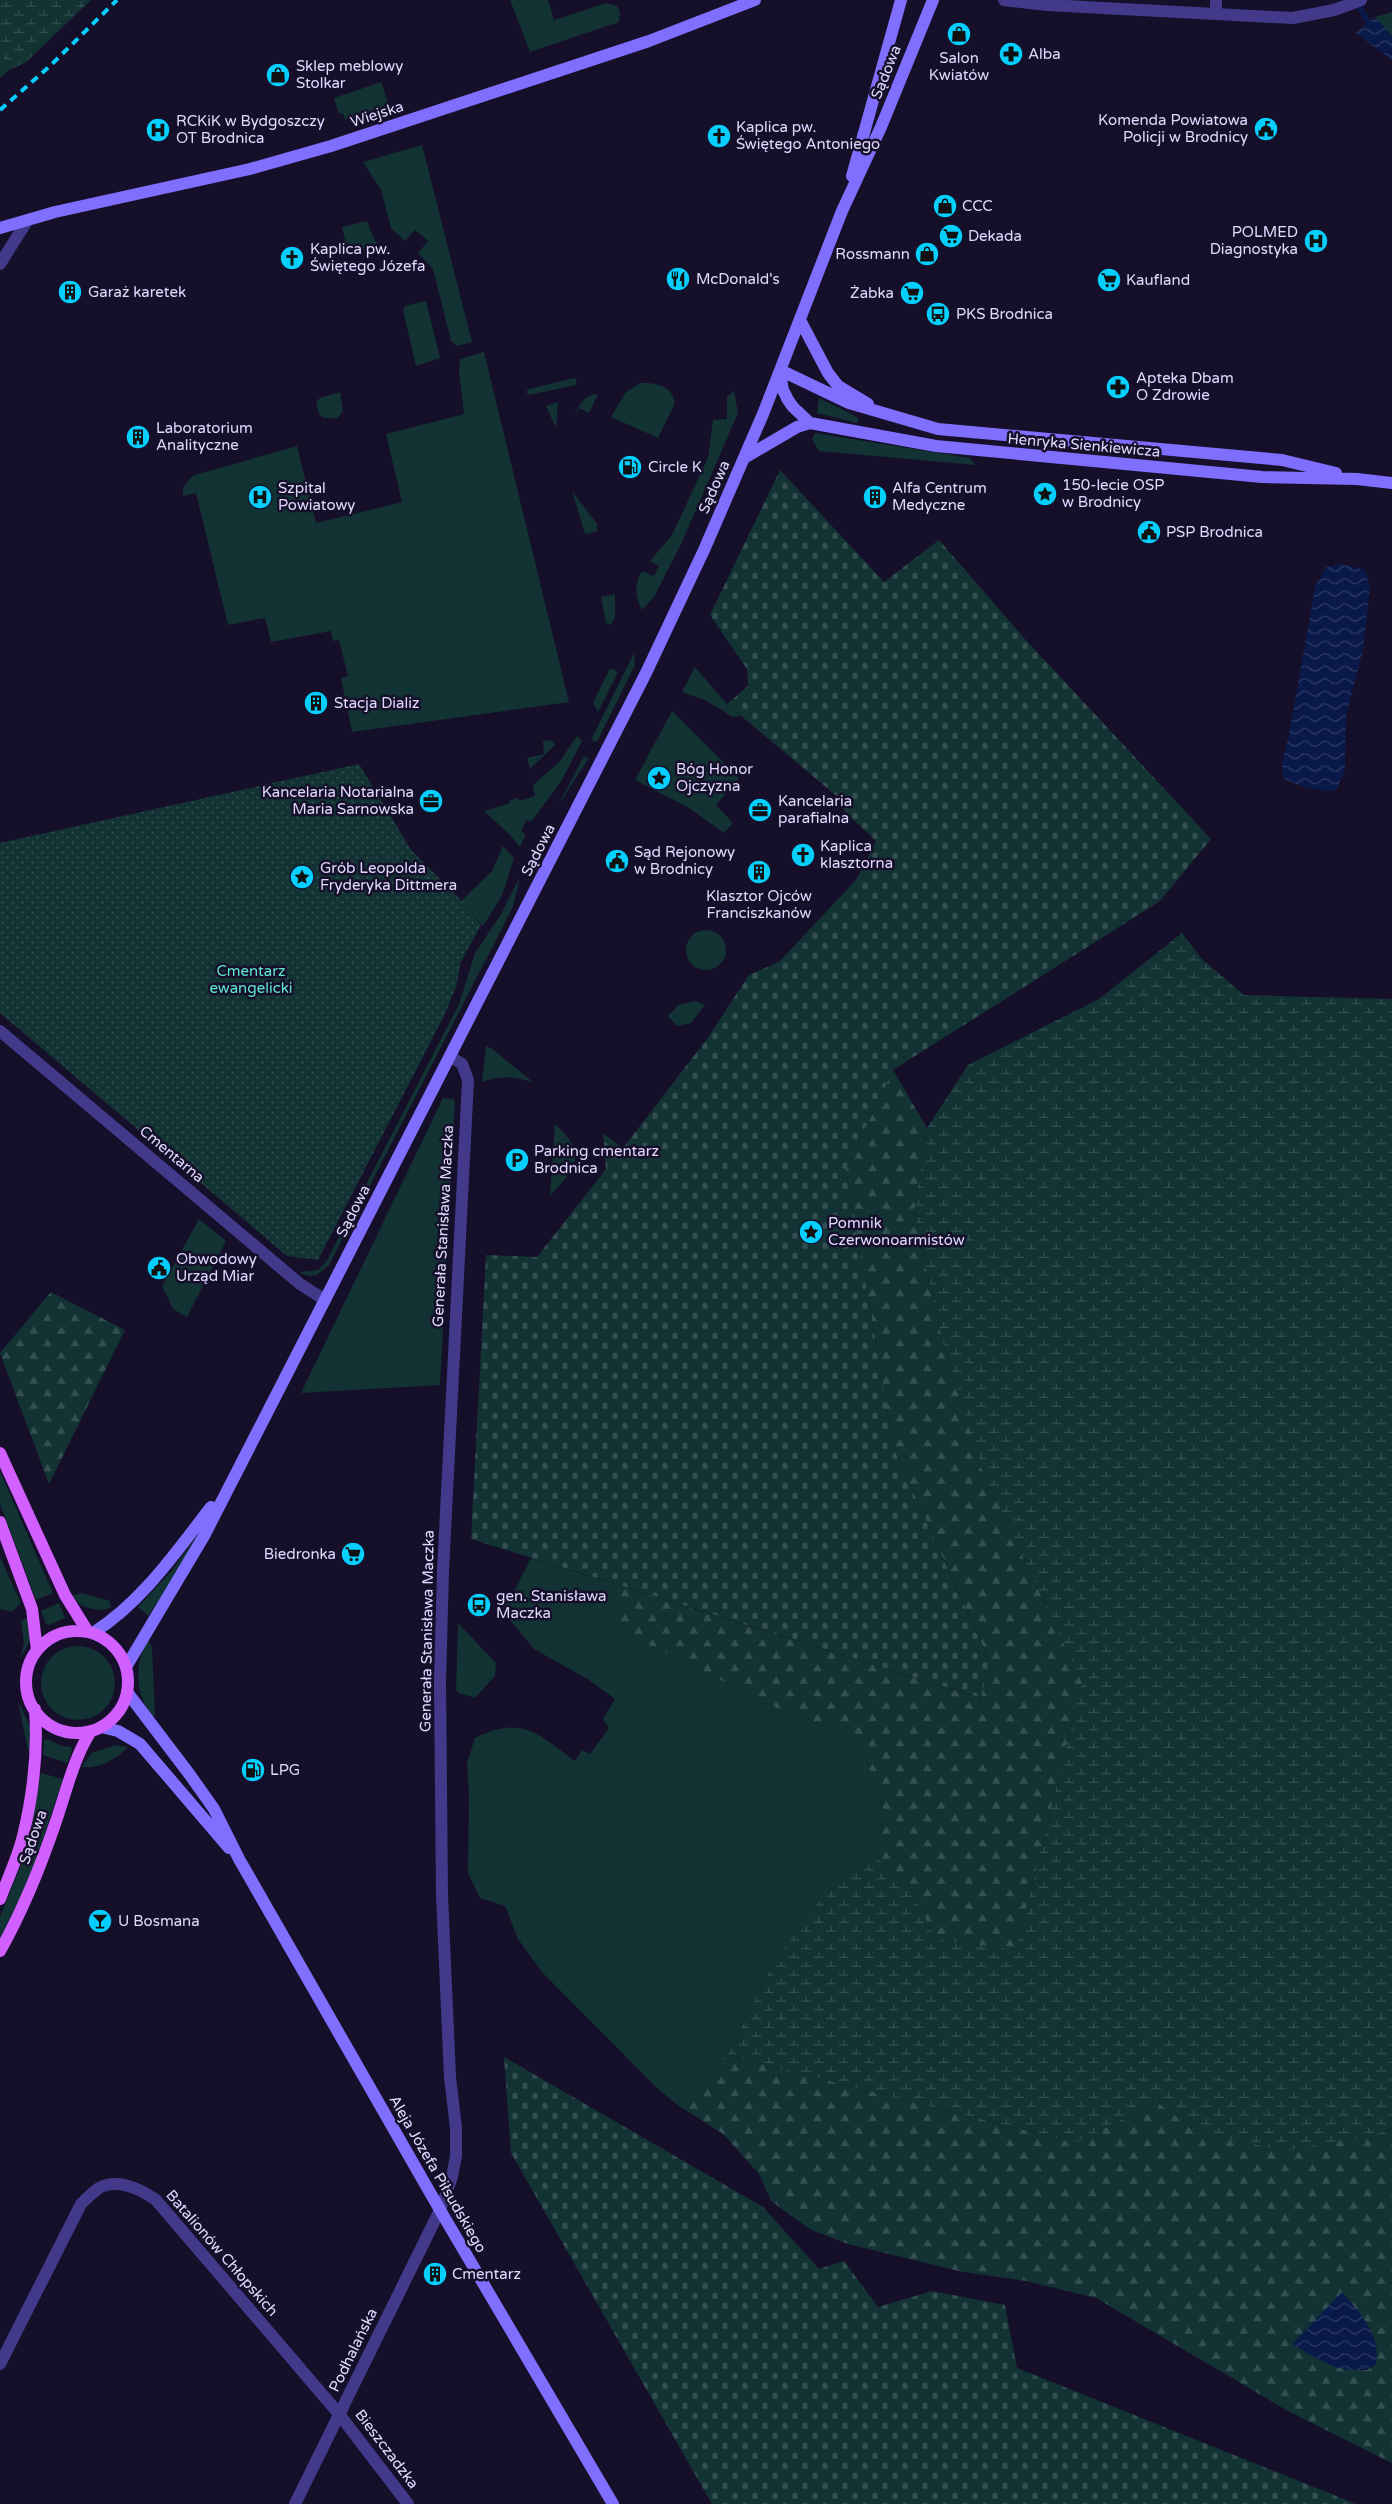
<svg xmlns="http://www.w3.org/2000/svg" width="1392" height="2504" font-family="'Varela Round',sans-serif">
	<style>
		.grass { fill: #123234 }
		.forest { fill: url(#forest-firs); fill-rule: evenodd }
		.wetland { fill: url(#wetland-marsh) }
		.cemetery { fill: url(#cemetery-stones) }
		.park { fill: url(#park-dots) }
		.water { fill: url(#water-waves) }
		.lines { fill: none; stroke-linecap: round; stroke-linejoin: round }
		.stream { stroke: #091a4a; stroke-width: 5.5 }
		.street { stroke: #43398b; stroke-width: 12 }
		.secondary { stroke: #806fff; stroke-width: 12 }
		.primary { stroke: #d25fff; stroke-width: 12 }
		.rail { stroke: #04cfff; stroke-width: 4; stroke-dasharray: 8 6; stroke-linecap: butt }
		.labels { text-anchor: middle; stroke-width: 5; stroke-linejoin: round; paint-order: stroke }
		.poi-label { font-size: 15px; fill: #e0d8ff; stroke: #160f2a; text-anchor: start }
		.street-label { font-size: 15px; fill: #e0d8ff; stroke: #160f2a }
		.park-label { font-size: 15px; fill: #5ee5cf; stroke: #160f2a }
	</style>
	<defs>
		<pattern id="forest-firs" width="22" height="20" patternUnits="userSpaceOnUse" patternTransform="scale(1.25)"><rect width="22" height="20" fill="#123234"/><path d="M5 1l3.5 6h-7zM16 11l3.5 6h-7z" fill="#344f52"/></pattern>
		<pattern id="wetland-marsh" width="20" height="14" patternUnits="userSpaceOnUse" patternTransform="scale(1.25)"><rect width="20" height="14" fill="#123234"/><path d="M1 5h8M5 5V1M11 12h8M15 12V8" fill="none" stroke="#344f52"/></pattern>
		<pattern id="cemetery-stones" width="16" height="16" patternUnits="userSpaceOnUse" patternTransform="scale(1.25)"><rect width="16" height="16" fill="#123234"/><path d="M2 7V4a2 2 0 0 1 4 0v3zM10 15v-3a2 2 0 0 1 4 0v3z" fill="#344f52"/></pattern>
		<pattern id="park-dots" width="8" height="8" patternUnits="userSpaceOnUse" patternTransform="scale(1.25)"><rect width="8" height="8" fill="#123234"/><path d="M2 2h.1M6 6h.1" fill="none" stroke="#344f52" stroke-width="1.8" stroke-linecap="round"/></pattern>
		<pattern id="water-waves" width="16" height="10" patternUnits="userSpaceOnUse" patternTransform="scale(1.25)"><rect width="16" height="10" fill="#091a4a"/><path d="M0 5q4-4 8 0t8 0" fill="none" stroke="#2d3b65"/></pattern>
	</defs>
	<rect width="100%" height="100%" fill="#160f2a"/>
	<path class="grass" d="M 510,0 L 548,0 L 554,20 L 606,3 L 617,6 L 620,12 L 619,22 L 530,52 Z
		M 1392,12 L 1392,36 L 1375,17 Z
		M 0,51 L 9,70 L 0,78 Z
		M 381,82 L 389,105 L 345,120 L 343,113 L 339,114 L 334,98 Z
		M 422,145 L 472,342 L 457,346 L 451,341 L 433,269 L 418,253 L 428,241 L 415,230 L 405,241 L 391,228 L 381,190 L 363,162 Z
		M 367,221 L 374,239 L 381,248 L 348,252 L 342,227 Z
		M 426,301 L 440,358 L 416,366 L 403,310 L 405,306 Z
		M 484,352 L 569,702 L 352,732 L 341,678 L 348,676 L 339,640 L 333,641 L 331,631 L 271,642 L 265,618 L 228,625 L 196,493 L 183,496 L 183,488 L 192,476 L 297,446 L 316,523 L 402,502 L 386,434 L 464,414 L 459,371 L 460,359 Z
		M 575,378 L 577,382 L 575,385 L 529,395 L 526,392 L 529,389 Z
		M 640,383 C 656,383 672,385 675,403 L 658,438 L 611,417 L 626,392 Z
		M 734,391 L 738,413 L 682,542 L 654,597 L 642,610 C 635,597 634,584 642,571 L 654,576 L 659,566 L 650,561 L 672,535 L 708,458 L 713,420 L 727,419 L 727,397 Z
		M 340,392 L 343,411 L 338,418 L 324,418 L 319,414 L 316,402 L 320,398 Z
		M 598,394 L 589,413 L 579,408 L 573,418 C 579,406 583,395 598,394 Z
		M 819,398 L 855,416 L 859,420 L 857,423 L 817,413 Z
		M 558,402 L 556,428 L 546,406 Z
		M 815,433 L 970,458 L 976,465 L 819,451 L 812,439 Z
		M 572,491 L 597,524 L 597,531 L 585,534 Z
		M 615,594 L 615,617 L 611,625 L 606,623 L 601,597 Z
		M 634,653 L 635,665 L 597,742 L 591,740 Z
		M 695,667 L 727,704 L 741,716 L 733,717 L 705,700 L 682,692 Z
		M 610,668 L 618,672 L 598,712 L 593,703 Z
		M 672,711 L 739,778 L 716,805 L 733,823 L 724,833 L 689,808 L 635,780 Z
		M 577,736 L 582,741 L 562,780 L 531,822 L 527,820 L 521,831 L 526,834 L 520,847 L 509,834 L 484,811 L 510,803 L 510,800 L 518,798 L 519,801 L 535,796 L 533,785 L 560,761 Z
		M 552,740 L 555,745 L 530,769 L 527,758 L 544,754 L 543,741 Z
		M 584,756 L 589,758 L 557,807 Z
		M 503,846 L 514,858 L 502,896 L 483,926 L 461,901 L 492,871 Z
		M 520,877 L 513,907 L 329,1265 L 317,1275 L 308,1276 L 299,1272 L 318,1270 L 326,1262 L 459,1004 L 475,953 L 501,914 Z
		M686 950a20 20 0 1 1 40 0a20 20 0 1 1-40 0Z
		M 695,1001 L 705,1005 L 691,1023 L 677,1026 L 668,1016 L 678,1005 Z
		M 486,1046 L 491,1048 L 534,1083 C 515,1076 502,1075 482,1082 Z
		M 443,1098 L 453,1099 L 455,1102 L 440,1385 L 301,1393 Z
		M 555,1124 C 588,1154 577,1167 550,1196 Z
		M 199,1219 L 226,1241 L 187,1317 L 173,1309 L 162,1286 Z
		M 0,1471 L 53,1593 L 36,1600 L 0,1504 Z
		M 203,1527 L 178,1572 L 148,1616 L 138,1607 L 173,1569 Z
		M 0,1557 L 21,1603 L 12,1612 L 0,1609 Z
		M 531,1558 L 624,1587 L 612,1627 L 708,1673 L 758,1701 L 838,1730 L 864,1754 L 883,1808 L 877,1857 L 855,1867 L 773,1964 L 727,2055 L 676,2104 L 657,2088 L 541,1971 L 518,1939 L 505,1906 L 480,1898 L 468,1873 L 469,1794 L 467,1763 L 475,1738 C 523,1715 536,1733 575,1761 L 582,1750 L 590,1754 L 609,1728 L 603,1719 L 615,1699 L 589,1680 L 534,1649 L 501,1609 L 510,1599 Z
		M 81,1593 L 110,1601 L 111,1608 C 98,1612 79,1609 73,1596 Z
		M 59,1603 L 65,1618 L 49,1625 L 46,1624 L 41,1611 Z
		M 28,1617 L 30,1641 L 20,1659 L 24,1643 L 21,1622 Z
		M 458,1623 L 496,1663 L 495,1676 L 475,1698 L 459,1693 L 456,1690 Z
		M 148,1640 L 152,1647 L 155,1714 L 153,1718 C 136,1697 133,1664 148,1640 Z
		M41 1683a37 37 0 1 1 74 0a37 37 0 1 1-74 0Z
		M 18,1701 L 30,1726 L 30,1751 L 28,1751 Z
		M 47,1739 L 62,1746 L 71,1747 L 72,1751 L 67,1763 L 43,1755 L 44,1740 Z
		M 115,1745 L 128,1747 C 115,1760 99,1769 81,1767 L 92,1753 Z
		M 41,1773 L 63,1779 L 29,1880 L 0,1939 L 0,1917 L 27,1850 Z"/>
	<path class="forest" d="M 893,1070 L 927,1128 L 914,1212 L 942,1338 L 982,1469 L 1082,1683 L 1016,1950 L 935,1939 L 916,1901 L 877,1857 L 883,1808 L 864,1754 L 838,1730 L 758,1701 L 708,1673 L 611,1627 L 624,1587 L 980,1698 L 989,1660 L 894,1449 L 846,1169 Z
		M 51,1292 L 125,1330 L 49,1484 L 0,1353 Z
		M 727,2055 L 1075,2143 L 1157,2102 L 1198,2132 L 1385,2132 L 1392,2128 L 1392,2463 L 1288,2411 L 1096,2298 L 1026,2281 L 963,2272 L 901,2257 L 848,2244 L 811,2230 L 771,2201 L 759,2174 L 723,2134 L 676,2104 ZM 1376,2364 L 1367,2370 L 1334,2367 Z"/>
	<path class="wetland" d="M 0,0 L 91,0 L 25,63 L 9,70 L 0,51 Z
		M 1182,933 L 1203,960 L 1244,995 L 1392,999 L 1392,2128 L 1385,2132 L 1284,2151 L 1198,2132 L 1157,2102 L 1075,2143 L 727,2055 L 773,1964 L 818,1903 L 855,1866 L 877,1857 L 917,1901 L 935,1939 L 1016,1950 L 1082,1683 L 982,1469 L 942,1338 L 914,1212 L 927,1128 L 968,1065 L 1099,999 Z"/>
	<path class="cemetery" d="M 780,470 L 884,582 L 939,540 L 1024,638 L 1211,839 L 1160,901 L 893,1070 L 846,1169 L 894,1449 L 989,1661 L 981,1698 L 471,1539 L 486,1255 L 537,1257 L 606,1169 L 603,1133 L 623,1148 L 707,1039 L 749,975 L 780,961 L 856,880 L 876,841 L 845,812 L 839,798 L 727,704 L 748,686 L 747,669 L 710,615 Z
		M 504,2057 L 763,2207 L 819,2269 L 844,2261 L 878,2307 L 932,2291 L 1005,2305 L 1017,2368 L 1356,2504 L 712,2504 L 511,2153 Z"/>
	<path class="park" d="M 359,764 L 412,851 L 461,900 L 481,925 L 461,962 L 456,987 L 445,1014 L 318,1260 L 287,1256 L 0,1013 L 0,843 Z"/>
	<path class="water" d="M 1375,17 L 1392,36 L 1392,60 L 1356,33 Z
		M 1343,564 L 1365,570 L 1370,588 L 1363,650 L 1346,715 L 1345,769 L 1336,791 C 1317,791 1300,787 1283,778 L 1282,763 L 1290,730 L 1315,587 L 1326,567 Z
		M 1342,2292 C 1359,2312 1382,2336 1376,2364 C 1350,2382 1315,2357 1292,2344 Z"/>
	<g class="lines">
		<path class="stream" d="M 1356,2 L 1372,28"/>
		<path class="street" d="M 1004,0 L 1047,5 L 1293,18 L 1334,10 L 1361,0
			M 1216,0 L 1216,14
			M 0,264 L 27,221
			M 0,1031 L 300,1284 L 325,1300
			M 0,2364 L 81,2204 C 86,2199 93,2192 99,2188 C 118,2178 140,2189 156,2200 L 339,2414 L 408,2504
			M 295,2504 L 440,2210 L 452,2177 L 456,2156 L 456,2128 L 450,2077 L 442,1896 L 440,1681 L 443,1571 L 468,1080 L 462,1064 L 451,1057"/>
		<path class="secondary" d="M 852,176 L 901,0
			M 0,228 L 55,212 L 250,169 L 331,146 L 649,41 L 755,0
			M 800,320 L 828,373 L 838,386 L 868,404
			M 780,370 L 849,403 L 938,429 L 1282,460 L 1336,473
			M 780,373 L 783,390 L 788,400 L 793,407 L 810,423 L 936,446 L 1262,477 L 1357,479 L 1392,483
			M 744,458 L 797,427 L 810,423
			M 93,1633 C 142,1602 176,1552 211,1507
			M 126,1667 L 204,1536 L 646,673 L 704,550 L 763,414 L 842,211 L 881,127 L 933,0
			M 127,1692 L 190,1775 L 214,1809 L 239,1859 L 440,2210 L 613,2504
			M 101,1727 L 118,1731 L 140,1744 L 229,1848"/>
		<path class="primary" d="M 0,1453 L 65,1595 L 88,1632
			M 0,1522 L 32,1609 L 37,1650
			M26 1682a51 51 0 1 1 102 0a51 51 0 1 1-102 0Z
			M 0,1899 C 8,1878 18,1857 23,1836 C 33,1795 38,1751 35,1709
			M 0,1951 C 23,1910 40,1868 55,1824 C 66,1793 73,1759 91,1731"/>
		<path class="rail" d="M 0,110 L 51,65 L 117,0"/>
	</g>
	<defs>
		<g id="shop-disc" transform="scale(1.25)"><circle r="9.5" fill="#04cfff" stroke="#160f2a"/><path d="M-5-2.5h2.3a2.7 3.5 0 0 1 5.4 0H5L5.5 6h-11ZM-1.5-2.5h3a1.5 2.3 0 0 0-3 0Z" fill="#111"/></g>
		<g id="pharmacy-disc" transform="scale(1.25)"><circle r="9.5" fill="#04cfff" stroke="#160f2a"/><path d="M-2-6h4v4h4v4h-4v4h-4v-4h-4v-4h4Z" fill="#111"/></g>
		<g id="civic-disc" transform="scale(1.25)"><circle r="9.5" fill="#04cfff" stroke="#160f2a"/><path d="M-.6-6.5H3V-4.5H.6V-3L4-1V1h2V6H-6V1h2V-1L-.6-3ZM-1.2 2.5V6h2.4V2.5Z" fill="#111"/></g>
		<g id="hospital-disc" transform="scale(1.25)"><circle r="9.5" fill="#04cfff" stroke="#160f2a"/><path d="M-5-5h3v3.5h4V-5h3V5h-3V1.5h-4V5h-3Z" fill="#111"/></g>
		<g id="church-disc" transform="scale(1.25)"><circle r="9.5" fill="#04cfff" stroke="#160f2a"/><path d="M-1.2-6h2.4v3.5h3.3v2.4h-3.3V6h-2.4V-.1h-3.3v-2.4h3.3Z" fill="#111"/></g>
		<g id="supermarket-disc" transform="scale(1.25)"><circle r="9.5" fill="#04cfff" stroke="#160f2a"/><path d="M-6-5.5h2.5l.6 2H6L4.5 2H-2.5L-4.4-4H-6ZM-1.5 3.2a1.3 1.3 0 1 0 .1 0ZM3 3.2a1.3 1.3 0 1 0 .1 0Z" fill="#111"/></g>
		<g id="restaurant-disc" transform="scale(1.25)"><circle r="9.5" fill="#04cfff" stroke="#160f2a"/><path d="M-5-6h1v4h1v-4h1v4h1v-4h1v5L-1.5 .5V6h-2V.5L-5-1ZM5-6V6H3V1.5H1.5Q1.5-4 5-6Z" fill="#111"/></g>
		<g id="building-disc" transform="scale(1.25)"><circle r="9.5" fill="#04cfff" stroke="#160f2a"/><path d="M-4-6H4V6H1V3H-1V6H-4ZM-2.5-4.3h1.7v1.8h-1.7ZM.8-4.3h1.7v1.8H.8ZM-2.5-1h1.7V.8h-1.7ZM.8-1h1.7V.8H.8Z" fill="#111"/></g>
		<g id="bus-disc" transform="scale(1.25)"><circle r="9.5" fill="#04cfff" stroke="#160f2a"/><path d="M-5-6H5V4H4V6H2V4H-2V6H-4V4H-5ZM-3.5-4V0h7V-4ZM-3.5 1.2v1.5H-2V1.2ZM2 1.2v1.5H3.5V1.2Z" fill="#111"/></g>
		<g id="fuel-disc" transform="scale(1.25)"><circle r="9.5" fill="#04cfff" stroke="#160f2a"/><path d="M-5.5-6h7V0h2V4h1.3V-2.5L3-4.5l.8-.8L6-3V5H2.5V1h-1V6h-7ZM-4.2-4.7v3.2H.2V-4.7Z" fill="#111"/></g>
		<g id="sight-disc" transform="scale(1.25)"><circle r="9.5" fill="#04cfff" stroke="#160f2a"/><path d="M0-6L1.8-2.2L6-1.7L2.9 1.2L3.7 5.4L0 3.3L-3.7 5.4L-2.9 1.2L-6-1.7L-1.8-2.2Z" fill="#111"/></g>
		<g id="office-disc" transform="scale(1.25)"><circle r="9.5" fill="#04cfff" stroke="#160f2a"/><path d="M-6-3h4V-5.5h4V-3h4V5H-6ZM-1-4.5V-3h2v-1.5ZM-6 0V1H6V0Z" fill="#111"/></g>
		<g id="parking-disc" transform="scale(1.25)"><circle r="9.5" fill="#04cfff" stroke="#160f2a"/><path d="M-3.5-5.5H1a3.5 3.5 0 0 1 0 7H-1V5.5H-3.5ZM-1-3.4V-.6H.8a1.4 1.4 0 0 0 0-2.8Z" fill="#111"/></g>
		<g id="bar-disc" transform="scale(1.25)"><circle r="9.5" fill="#04cfff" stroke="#160f2a"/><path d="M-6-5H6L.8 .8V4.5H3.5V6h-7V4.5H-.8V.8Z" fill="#111"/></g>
	</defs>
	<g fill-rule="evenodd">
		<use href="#shop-disc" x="959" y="34"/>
		<use href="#pharmacy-disc" x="1011" y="54"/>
		<use href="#shop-disc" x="278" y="75"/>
		<use href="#civic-disc" x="1266" y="129"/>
		<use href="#hospital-disc" x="158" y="130"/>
		<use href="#church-disc" x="719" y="136"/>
		<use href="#shop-disc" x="945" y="206"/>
		<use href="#supermarket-disc" x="951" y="236"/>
		<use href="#hospital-disc" x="1316" y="241"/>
		<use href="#shop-disc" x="927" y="254"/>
		<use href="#church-disc" x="292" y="258"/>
		<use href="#restaurant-disc" x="678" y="279"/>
		<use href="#supermarket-disc" x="1109" y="280"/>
		<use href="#building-disc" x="70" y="292"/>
		<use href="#supermarket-disc" x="912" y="293"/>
		<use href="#bus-disc" x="938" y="314"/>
		<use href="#pharmacy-disc" x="1118" y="387"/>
		<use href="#building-disc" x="138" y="437"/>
		<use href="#fuel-disc" x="630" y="467"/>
		<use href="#sight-disc" x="1045" y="494"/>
		<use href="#hospital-disc" x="260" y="497"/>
		<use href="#building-disc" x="875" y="497"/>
		<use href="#civic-disc" x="1149" y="532"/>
		<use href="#building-disc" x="316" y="703"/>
		<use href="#sight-disc" x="659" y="778"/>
		<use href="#office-disc" x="431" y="801"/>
		<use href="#office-disc" x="760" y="810"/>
		<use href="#church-disc" x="803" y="855"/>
		<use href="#civic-disc" x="617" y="861"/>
		<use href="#building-disc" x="759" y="872"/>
		<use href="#sight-disc" x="302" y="877"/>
		<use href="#parking-disc" x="517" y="1160"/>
		<use href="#sight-disc" x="811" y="1232"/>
		<use href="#civic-disc" x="159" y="1268"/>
		<use href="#supermarket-disc" x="353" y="1554"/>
		<use href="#bus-disc" x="479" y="1605"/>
		<use href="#fuel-disc" x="253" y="1770"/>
		<use href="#bar-disc" x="100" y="1921"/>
		<use href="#building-disc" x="435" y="2274"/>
	</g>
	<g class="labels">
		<g class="poi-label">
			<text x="1028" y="59">Alba</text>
			<text x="959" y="63" text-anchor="middle">Salon<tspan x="959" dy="17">Kwiatów</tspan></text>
			<text x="296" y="71">Sklep meblowy<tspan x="296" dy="17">Stolkar</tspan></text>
			<text x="1248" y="125" text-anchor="end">Komenda Powiatowa<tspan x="1248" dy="17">Policji w Brodnicy</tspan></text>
			<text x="176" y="126">RCKiK w Bydgoszczy<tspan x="176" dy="17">OT Brodnica</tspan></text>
			<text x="736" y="132">Kaplica pw.<tspan x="736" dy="17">Świętego Antoniego</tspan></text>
			<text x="962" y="211">CCC</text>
			<text x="1298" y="237" text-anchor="end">POLMED<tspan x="1298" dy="17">Diagnostyka</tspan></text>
			<text x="968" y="241">Dekada</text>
			<text x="310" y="254">Kaplica pw.<tspan x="310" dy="17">Świętego Józefa</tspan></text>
			<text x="910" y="259" text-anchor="end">Rossmann</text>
			<text x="696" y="284">McDonald's</text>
			<text x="1126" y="285">Kaufland</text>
			<text x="88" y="297">Garaż karetek</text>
			<text x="894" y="298" text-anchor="end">Żabka</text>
			<text x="956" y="319">PKS Brodnica</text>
			<text x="1136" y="383">Apteka Dbam<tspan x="1136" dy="17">O Zdrowie</tspan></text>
			<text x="156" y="433">Laboratorium<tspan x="156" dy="17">Analityczne</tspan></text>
			<text x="648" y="472">Circle K</text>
			<text x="1062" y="490">150-lecie OSP<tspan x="1062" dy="17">w Brodnicy</tspan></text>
			<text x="278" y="493">Szpital<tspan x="278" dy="17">Powiatowy</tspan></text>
			<text x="892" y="493">Alfa Centrum<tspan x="892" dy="17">Medyczne</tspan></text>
			<text x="1166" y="537">PSP Brodnica</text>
			<text x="334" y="708">Stacja Dializ</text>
			<text x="676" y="774">Bóg Honor<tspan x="676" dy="17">Ojczyzna</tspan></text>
			<text x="414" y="797" text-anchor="end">Kancelaria Notarialna<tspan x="414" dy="17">Maria Sarnowska</tspan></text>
			<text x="778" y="806">Kancelaria<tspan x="778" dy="17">parafialna</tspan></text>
			<text x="820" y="851">Kaplica<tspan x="820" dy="17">klasztorna</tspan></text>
			<text x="634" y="857">Sąd Rejonowy<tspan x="634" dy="17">w Brodnicy</tspan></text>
			<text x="320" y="873">Grób Leopolda<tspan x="320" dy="17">Fryderyka Dittmera</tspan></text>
			<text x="759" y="901" text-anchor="middle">Klasztor Ojców<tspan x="759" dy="17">Franciszkanów</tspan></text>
			<text x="534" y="1156">Parking cmentarz<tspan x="534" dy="17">Brodnica</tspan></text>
			<text x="828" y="1228">Pomnik<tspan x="828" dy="17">Czerwonoarmistów</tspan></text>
			<text x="176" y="1264">Obwodowy<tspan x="176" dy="17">Urząd Miar</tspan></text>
			<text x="336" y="1559" text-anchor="end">Biedronka</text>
			<text x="496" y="1601">gen. Stanisława<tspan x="496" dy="17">Maczka</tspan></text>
			<text x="270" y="1775">LPG</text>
			<text x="118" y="1926">U Bosmana</text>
			<text x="452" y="2279">Cmentarz</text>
		</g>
		<g class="street-label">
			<text transform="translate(886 72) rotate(-68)" y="5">Sądowa</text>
			<text transform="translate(377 114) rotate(-18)" y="5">Wiejska</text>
			<text transform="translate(1084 445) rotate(5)" y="5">Henryka Sienkiewicza</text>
			<text transform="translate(714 487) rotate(-66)" y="5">Sądowa</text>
			<text transform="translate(538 850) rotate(-63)" y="5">Sądowa</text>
			<text transform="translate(172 1154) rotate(40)" y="5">Cmentarna</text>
			<text transform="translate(353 1211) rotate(-63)" y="5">Sądowa</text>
			<text transform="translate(443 1226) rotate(-87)" y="5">Generała Stanisława Maczka</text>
			<text transform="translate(427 1631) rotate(-89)" y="5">Generała Stanisława Maczka</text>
			<text transform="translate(33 1837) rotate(-71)" y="5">Sądowa</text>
			<text transform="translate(438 2174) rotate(60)" y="5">Aleja Józefa Piłsudskiego</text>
			<text transform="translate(222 2253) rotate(49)" y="5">Batalionów Chłopskich</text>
			<text transform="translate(353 2350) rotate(-64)" y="5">Podhalańska</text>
			<text transform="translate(387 2449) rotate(53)" y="5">Bieszczadzka</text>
		</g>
		<g class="park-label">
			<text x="251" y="976">Cmentarz<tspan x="251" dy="17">ewangelicki</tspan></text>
		</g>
	</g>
</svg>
